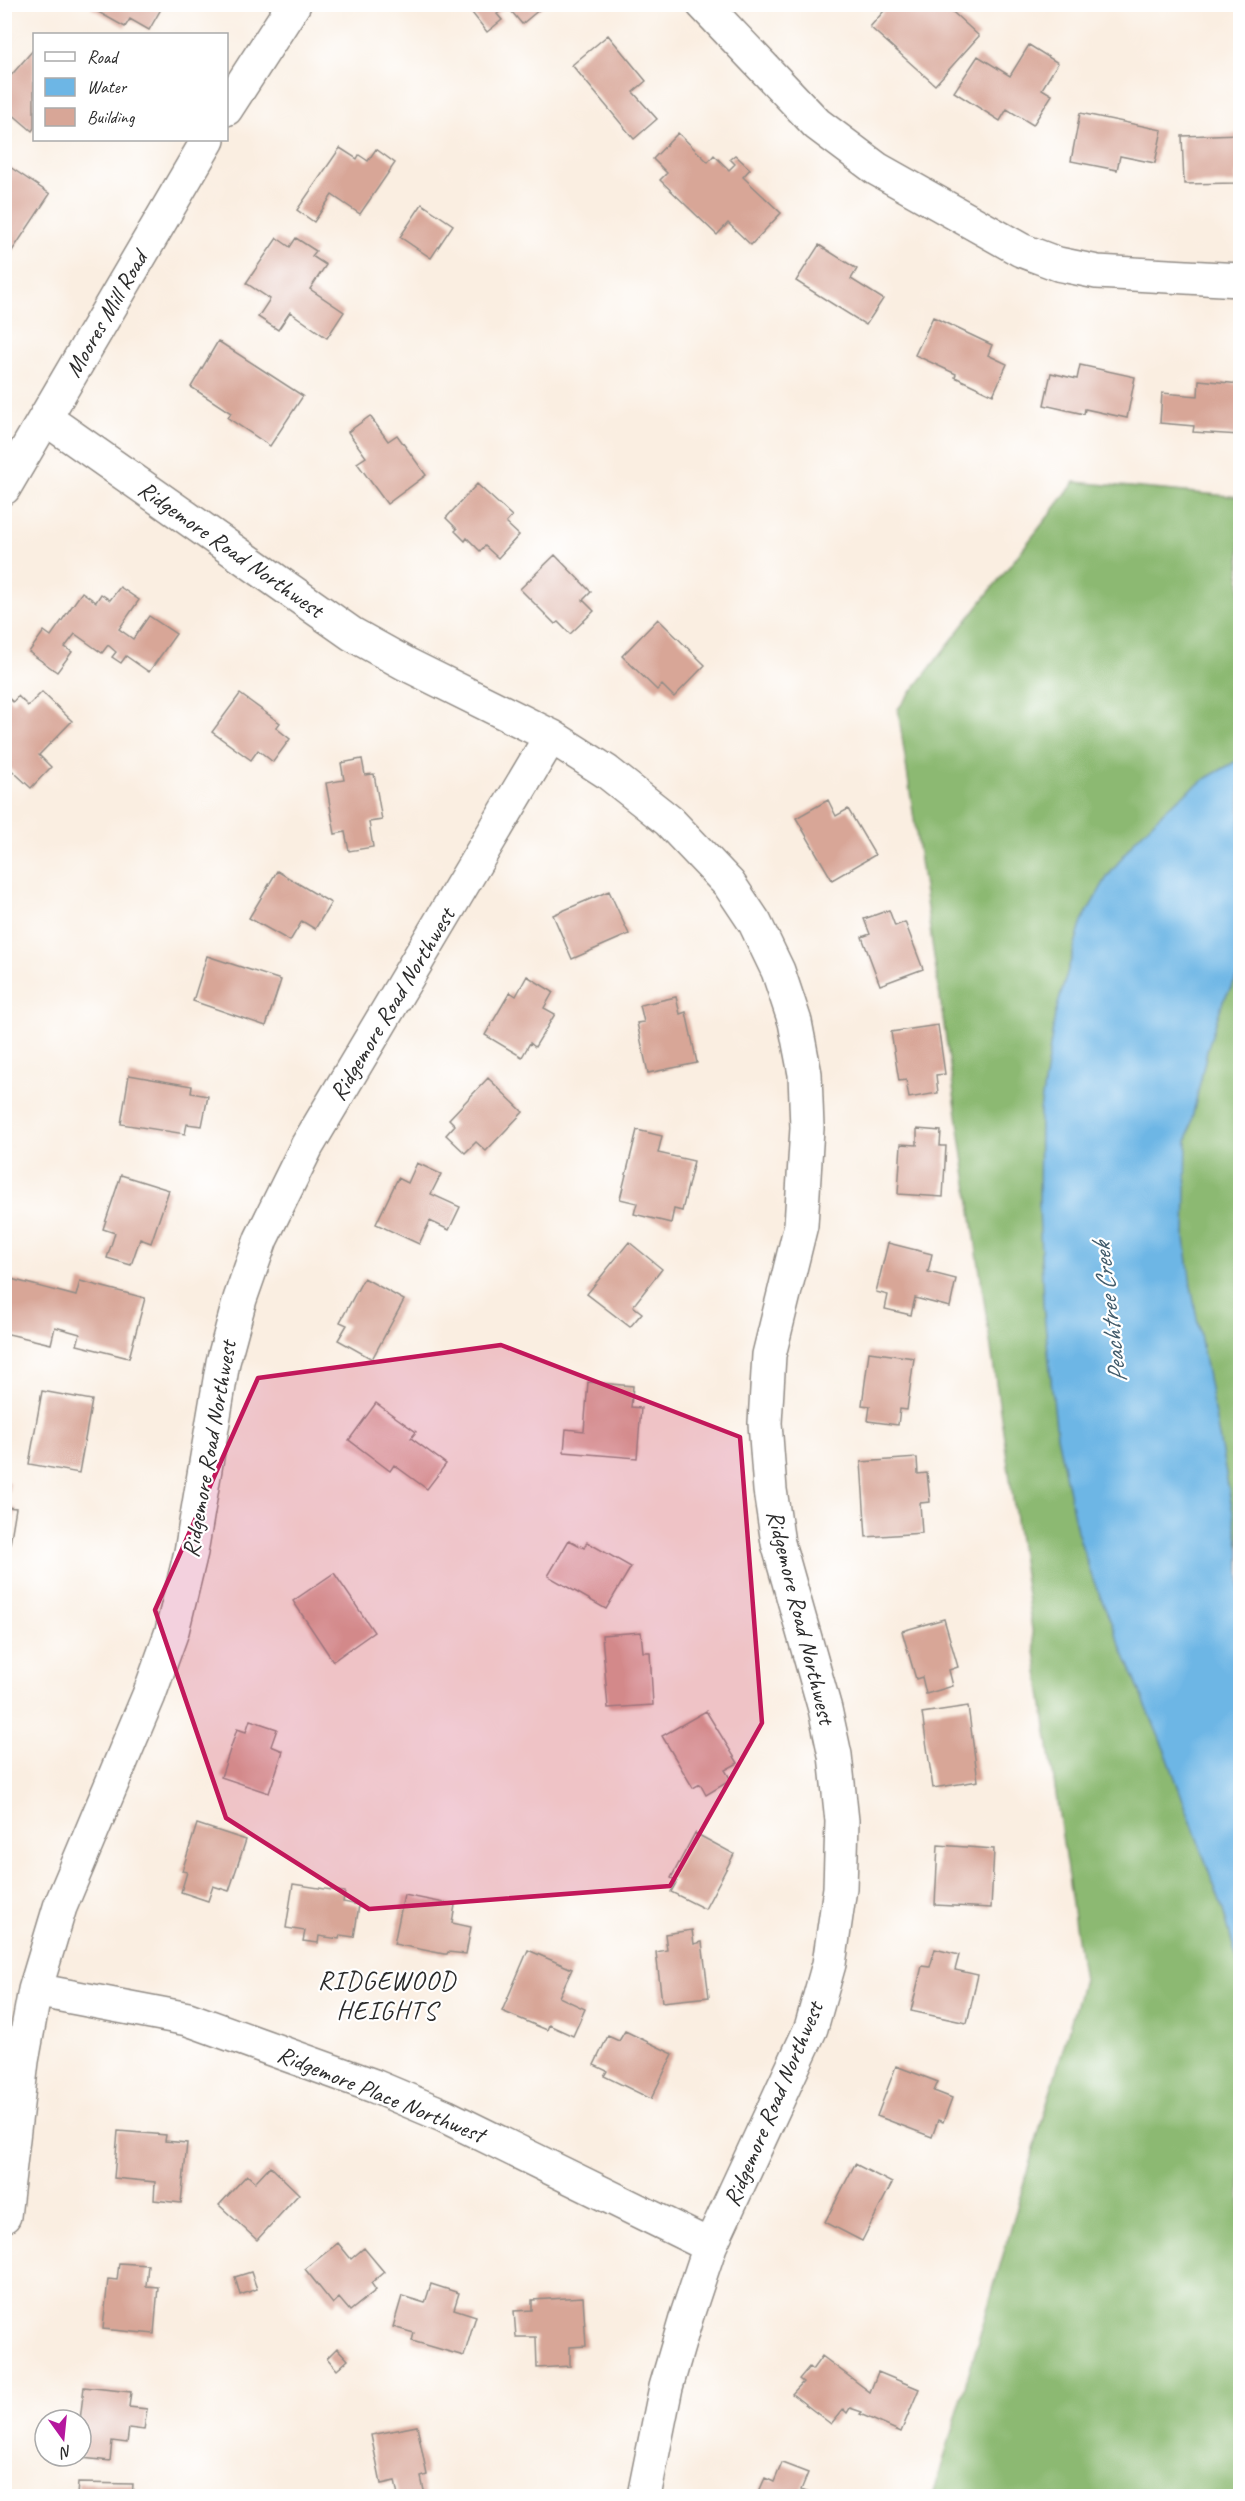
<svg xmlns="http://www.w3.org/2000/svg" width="1245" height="2501" font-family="Caveat,sans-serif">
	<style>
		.forest { fill: #8cb972; stroke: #5c724e; stroke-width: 1.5 }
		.water { fill: #6db6e5; stroke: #4c7088; stroke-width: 1.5 }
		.building { fill: #d8a697 }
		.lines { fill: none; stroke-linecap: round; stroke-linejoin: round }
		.minor-casing { stroke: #928c86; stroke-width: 36 }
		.minor { stroke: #fff; stroke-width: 33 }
		.marked { fill: #c2185b; fill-opacity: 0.2; stroke: #c2185b; stroke-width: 4.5; stroke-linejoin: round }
		.labels { text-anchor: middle; stroke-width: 4.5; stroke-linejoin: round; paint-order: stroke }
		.street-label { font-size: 24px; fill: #2b2b2b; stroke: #fff }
		.water-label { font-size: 26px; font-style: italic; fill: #425c6c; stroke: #fff }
		.neighbourhood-label { font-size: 26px; letter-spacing: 1.5px; fill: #2b2b2b; stroke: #fff }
	</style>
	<rect width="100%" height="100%" fill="#fff"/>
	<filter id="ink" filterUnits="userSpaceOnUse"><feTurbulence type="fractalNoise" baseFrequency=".0167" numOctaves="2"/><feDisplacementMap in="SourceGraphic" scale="12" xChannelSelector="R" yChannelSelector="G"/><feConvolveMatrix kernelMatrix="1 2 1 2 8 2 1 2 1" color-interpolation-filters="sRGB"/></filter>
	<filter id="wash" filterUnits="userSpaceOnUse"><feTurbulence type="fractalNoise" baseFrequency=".008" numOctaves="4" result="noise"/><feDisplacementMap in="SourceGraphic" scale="24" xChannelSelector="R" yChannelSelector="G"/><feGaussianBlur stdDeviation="1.35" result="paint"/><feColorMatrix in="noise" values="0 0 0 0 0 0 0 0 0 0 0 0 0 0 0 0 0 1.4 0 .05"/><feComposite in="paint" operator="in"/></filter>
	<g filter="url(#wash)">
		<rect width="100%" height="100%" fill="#faeee1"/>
		<path class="forest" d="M 1075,482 L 1240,497 L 1240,2496 L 933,2496 L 1083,1980 L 898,709 Z"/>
		<path class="water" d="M 1240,759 L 1240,973 L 1223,1001 L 1208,1047 L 1187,1141 L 1185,1238 L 1191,1286 L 1240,1550 L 1240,1971 L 1223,1910 L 1167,1756 L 1092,1577 L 1077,1531 L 1057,1436 L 1043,1304 L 1039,1207 L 1040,1110 L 1055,1015 L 1082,921 L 1106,879 L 1135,840 L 1169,806 L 1208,777 Z"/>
		<g id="blocks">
			<path class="building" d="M 93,4 L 153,4 L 161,9 L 149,30 L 130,19 L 125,27 L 91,8 Z
				M 465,4 L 546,4 L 522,24 L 507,6 L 497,14 L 502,20 L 487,32 Z
				M 890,4 L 944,4 L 979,36 L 935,85 L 870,27 Z
				M 608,35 L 646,81 L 633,92 L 657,119 L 634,139 L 572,65 Z
				M 1029,45 L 1058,63 L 1042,89 L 1052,95 L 1033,125 L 1007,109 L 1000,121 L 954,92 L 978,56 L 1010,76 Z
				M 34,49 L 34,128 L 32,131 L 4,107 L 4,76 L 8,79 Z
				M 1080,113 L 1162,130 L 1155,163 L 1120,156 L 1117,170 L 1071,161 Z
				M 678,133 L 708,162 L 714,155 L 729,170 L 735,164 L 730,159 L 735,155 L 750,169 L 743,177 L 781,213 L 751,245 L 728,223 L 717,235 L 660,180 L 667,173 L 653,159 Z
				M 1240,134 L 1240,173 L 1236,173 L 1236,183 L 1184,184 L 1182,136 Z
				M 340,148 L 357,159 L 359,155 L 368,161 L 376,149 L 395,163 L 360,214 L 332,195 L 314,222 L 297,210 Z
				M 4,163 L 50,194 L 12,251 L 4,246 Z
				M 422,204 L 453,225 L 431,258 L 400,237 Z
				M 277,238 L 290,247 L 296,238 L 316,251 L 312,256 L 326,265 L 310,289 L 344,312 L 327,338 L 290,312 L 278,330 L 258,317 L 270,299 L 246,283 Z
				M 819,245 L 857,269 L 851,279 L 883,299 L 866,325 L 796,281 Z
				M 933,317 L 992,345 L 988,355 L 1007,364 L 993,395 L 955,377 L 956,374 L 915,355 Z
				M 218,341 L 303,396 L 270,446 L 228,418 L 231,413 L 191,387 Z
				M 1080,365 L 1135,377 L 1127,418 L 1085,409 L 1084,414 L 1044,405 L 1051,373 L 1077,379 Z
				M 1199,380 L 1240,384 L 1240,435 L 1193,432 L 1194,426 L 1160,423 L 1162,393 L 1198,396 Z
				M 370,416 L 388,441 L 397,435 L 426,475 L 387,504 L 357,463 L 366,457 L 348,432 Z
				M 477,484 L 512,516 L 506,523 L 519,535 L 498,558 L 485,546 L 480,551 L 467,538 L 465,541 L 455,531 L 457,529 L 446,518 Z
				M 555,555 L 591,592 L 583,600 L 594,611 L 570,634 L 558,622 L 555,624 L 520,589 Z
				M 120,587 L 139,600 L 119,629 L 133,639 L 149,616 L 176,634 L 149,672 L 126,656 L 121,663 L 112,657 L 116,652 L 108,645 L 102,653 L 75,634 L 65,647 L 72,652 L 57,672 L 29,652 L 44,631 L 51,636 L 82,592 L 96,602 L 101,594 L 110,600 Z
				M 658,619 L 705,665 L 674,697 L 662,685 L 657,690 L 622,656 Z
				M 42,692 L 72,721 L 39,755 L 51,767 L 31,788 L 4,763 L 4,694 L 13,702 L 18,696 L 28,706 Z
				M 240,694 L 280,723 L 276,728 L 290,739 L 273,762 L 258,750 L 251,760 L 212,732 Z
				M 362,759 L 365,775 L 374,774 L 382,820 L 369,822 L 373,847 L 349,851 L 345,832 L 335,834 L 326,783 L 344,780 L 341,763 Z
				M 828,800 L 836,816 L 848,809 L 875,855 L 832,880 L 796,818 Z
				M 277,871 L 331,903 L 315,929 L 302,921 L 290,941 L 249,918 Z
				M 609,891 L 629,934 L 572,959 L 553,915 Z
				M 889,910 L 895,926 L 905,922 L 923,969 L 880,985 L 862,937 L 870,934 L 864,919 Z
				M 207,956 L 281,980 L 266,1026 L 193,1001 Z
				M 527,976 L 553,992 L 544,1008 L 555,1014 L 535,1047 L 530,1043 L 522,1057 L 485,1035 L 510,992 L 516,996 Z
				M 676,997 L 680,1014 L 686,1012 L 697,1063 L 648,1073 L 637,1023 L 644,1022 L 640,1005 Z
				M 938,1025 L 945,1074 L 936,1075 L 938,1093 L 909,1098 L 906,1080 L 899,1081 L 891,1032 Z
				M 129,1075 L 192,1086 L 191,1093 L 208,1096 L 202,1126 L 187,1124 L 185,1134 L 121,1124 Z
				M 488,1078 L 523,1112 L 486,1151 L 476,1142 L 465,1153 L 446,1135 L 455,1125 L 449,1119 Z
				M 917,1129 L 941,1131 L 940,1146 L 946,1146 L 943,1197 L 898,1194 L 901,1144 L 917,1145 Z
				M 637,1130 L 662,1136 L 658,1153 L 694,1161 L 682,1211 L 674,1209 L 671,1223 L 634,1214 L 637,1203 L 620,1199 Z
				M 417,1163 L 441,1174 L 431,1194 L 460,1207 L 449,1230 L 430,1221 L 419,1244 L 376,1224 L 398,1178 L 408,1183 Z
				M 121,1175 L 169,1190 L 151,1243 L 140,1239 L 131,1265 L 107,1258 L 115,1233 L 103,1229 Z
				M 629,1242 L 662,1269 L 633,1306 L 642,1313 L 630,1327 L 587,1294 Z
				M 888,1243 L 932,1254 L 928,1272 L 956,1279 L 950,1307 L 915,1298 L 911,1315 L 885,1309 L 888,1295 L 876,1292 Z
				M 7,1278 L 76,1296 L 80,1281 L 145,1298 L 129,1358 L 77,1345 L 80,1334 L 55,1327 L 51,1344 L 4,1333 L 4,1289 Z
				M 364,1278 L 404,1300 L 372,1359 L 338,1340 L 347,1325 L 340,1322 Z
				M 869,1352 L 914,1358 L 907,1410 L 900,1409 L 898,1425 L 868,1421 L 870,1406 L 862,1405 Z
				M 588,1382 L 633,1386 L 631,1407 L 641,1408 L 637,1458 L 564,1452 L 566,1429 L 584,1431 Z
				M 42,1391 L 92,1400 L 79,1473 L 29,1464 Z
				M 376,1403 L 416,1432 L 411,1438 L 446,1464 L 427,1489 L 394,1465 L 390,1471 L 349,1440 Z
				M 917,1458 L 918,1474 L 927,1473 L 930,1502 L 920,1503 L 922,1533 L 866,1537 L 861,1462 Z
				M 4,1481 L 10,1482 L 6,1507 L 16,1508 L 8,1556 L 4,1556 Z
				M 569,1540 L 584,1548 L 587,1542 L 631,1567 L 606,1609 L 548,1576 Z
				M 334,1573 L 374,1632 L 333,1661 L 293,1601 Z
				M 944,1619 L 958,1667 L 949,1670 L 953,1686 L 926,1694 L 922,1677 L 916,1679 L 902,1631 Z
				M 641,1632 L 643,1652 L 650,1652 L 653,1705 L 608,1708 L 602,1635 Z
				M 968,1706 L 978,1781 L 933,1788 L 922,1713 Z
				M 706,1711 L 738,1763 L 725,1770 L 731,1780 L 706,1795 L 700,1784 L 693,1788 L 662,1736 Z
				M 250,1720 L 277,1729 L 271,1746 L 283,1751 L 269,1793 L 221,1777 L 237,1729 L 246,1732 Z
				M 197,1824 L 246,1840 L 229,1891 L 213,1886 L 208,1901 L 181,1892 L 187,1872 L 182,1871 Z
				M 695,1833 L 734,1854 L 705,1909 L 671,1892 L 677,1881 L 671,1878 Z
				M 938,1845 L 994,1849 L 991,1908 L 935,1905 Z
				M 293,1884 L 345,1892 L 343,1902 L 359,1905 L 354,1937 L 340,1935 L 339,1939 L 319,1936 L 318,1943 L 303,1941 L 305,1931 L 286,1928 Z
				M 404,1895 L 455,1905 L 452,1923 L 471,1927 L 466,1954 L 448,1952 L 447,1954 L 444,1954 L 394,1944 Z
				M 692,1930 L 694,1944 L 702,1942 L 709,1997 L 662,2002 L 656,1952 L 667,1950 L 665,1934 Z
				M 935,1949 L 959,1955 L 955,1970 L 978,1975 L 967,2023 L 911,2011 L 922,1966 L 930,1967 Z
				M 528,1950 L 572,1969 L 559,1997 L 585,2009 L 573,2036 L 549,2025 L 547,2030 L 502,2011 Z
				M 625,2031 L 673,2054 L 651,2099 L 604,2076 L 607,2071 L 594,2065 L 608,2036 L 619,2041 Z
				M 896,2066 L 938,2082 L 934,2091 L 952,2098 L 943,2122 L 938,2120 L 932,2137 L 877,2116 Z
				M 118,2131 L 166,2135 L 165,2141 L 187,2143 L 181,2203 L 154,2200 L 155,2182 L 114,2178 Z
				M 855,2164 L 892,2183 L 862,2241 L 825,2222 Z
				M 270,2166 L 299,2194 L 257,2240 L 219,2205 L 247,2175 L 255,2182 Z
				M 338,2243 L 351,2259 L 364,2248 L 384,2272 L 371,2283 L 376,2290 L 350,2311 L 339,2298 L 333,2304 L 305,2269 Z
				M 119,2263 L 148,2265 L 146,2286 L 158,2287 L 154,2334 L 103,2329 L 108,2279 L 117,2280 Z
				M 251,2272 L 257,2289 L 240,2295 L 235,2277 Z
				M 431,2284 L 459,2293 L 454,2309 L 476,2316 L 464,2356 L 412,2341 L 414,2333 L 393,2327 L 402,2296 L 425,2303 Z
				M 583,2297 L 586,2346 L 570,2347 L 570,2366 L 537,2368 L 536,2337 L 516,2337 L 514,2311 L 532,2310 L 532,2300 Z
				M 337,2348 L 348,2360 L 337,2370 L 327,2358 Z
				M 822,2356 L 870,2392 L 878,2372 L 919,2389 L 901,2432 L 860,2414 L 862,2412 L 850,2408 L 847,2413 L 843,2409 L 831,2424 L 792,2394 L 803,2382 L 799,2379 L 809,2367 L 812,2370 Z
				M 84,2387 L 131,2392 L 129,2407 L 147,2409 L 144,2430 L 129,2428 L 127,2443 L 112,2441 L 110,2461 L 82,2458 L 84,2436 L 81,2436 L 80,2420 Z
				M 417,2426 L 427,2475 L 421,2477 L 425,2495 L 398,2496 L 395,2481 L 381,2484 L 371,2435 Z
				M 782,2463 L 808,2473 L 801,2490 L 818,2496 L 757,2496 L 765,2478 L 774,2482 Z
				M 78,2483 L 133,2484 L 132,2496 L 71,2496 L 71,2494 L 77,2495 Z"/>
		</g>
	</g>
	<g filter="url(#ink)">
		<use href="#blocks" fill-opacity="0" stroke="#928c86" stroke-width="1.5"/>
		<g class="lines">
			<g class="minor-casing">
				<path id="minor" d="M 703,4 L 817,124 L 877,169 L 1021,250 L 1058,264 L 1097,272 L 1240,280
					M 226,109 L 294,4
					M 45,418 L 352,634 L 406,664 L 551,736 L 607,772 L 669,821 L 729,884 L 755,923 L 778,971 L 795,1022 L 805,1074 L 807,1128 L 801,1225 L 769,1355 L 765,1423 L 770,1490 L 778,1543 L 825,1709 L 835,1755 L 842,1821 L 840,1888 L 829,1964 L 811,2028 L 710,2246 L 687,2315 L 666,2387 L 644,2496
					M 4,488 L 208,140
					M 35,1990 L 188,2019 L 374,2086 L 445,2116 L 710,2246
					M 4,2216 L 22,2061 L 35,1990 L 60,1907 L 149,1695 L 172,1631 L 191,1552 L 223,1362 L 240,1299 L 261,1239 L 307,1146 L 551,736"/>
			</g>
			<use href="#minor" class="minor"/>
		</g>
	</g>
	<path class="marked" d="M 501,1345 L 740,1437 L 762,1723 L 670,1886 L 369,1909 L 226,1818 L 155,1610 L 258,1378 Z"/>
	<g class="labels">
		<g class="street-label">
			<text transform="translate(106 314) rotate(-60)" y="8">Moores Mill Road</text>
			<text transform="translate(231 549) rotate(35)" y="8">Ridgemore Road Northwest</text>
			<text transform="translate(392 1004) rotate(-59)" y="8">Ridgemore Road Northwest</text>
			<text transform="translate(209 1449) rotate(-80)" y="8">Ridgemore Road Northwest</text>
			<text transform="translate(801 1617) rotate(76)" y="8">Ridgemore Road Northwest</text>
			<text transform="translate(381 2094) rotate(22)" y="8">Ridgemore Place Northwest</text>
			<text transform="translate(773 2104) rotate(-67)" y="8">Ridgemore Road Northwest</text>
		</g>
		<g class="water-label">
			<text transform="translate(1109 1313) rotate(-97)" y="9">Peachtree Creek</text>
		</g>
		<g class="neighbourhood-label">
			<text x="387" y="1989">RIDGEWOOD<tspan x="387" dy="30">HEIGHTS</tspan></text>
		</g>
	</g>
	<rect width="1245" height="2501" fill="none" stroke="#fff" stroke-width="24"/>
	<rect x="33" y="33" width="195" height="108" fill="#ffffff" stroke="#aaaaaa" stroke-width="1.5"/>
	<rect x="45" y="52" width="30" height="9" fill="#ffffff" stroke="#aaaaaa" stroke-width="1.5"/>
	<text x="87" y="63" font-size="18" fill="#2b2b2b">Road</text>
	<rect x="45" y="78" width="30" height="18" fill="#6db6e5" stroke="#aaaaaa" stroke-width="1.5"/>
	<text x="87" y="93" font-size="18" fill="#2b2b2b">Water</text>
	<rect x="45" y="108" width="30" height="18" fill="#d8a697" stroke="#aaaaaa" stroke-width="1.5"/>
	<text x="87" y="123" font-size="18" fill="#2b2b2b">Building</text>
	<g transform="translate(63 2438) rotate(165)"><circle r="28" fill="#ffffff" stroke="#aaaaaa" stroke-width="1.5"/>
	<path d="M0-4.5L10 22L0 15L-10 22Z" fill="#b5179e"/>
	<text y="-9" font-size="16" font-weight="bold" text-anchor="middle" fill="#2b2b2b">N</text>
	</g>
</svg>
